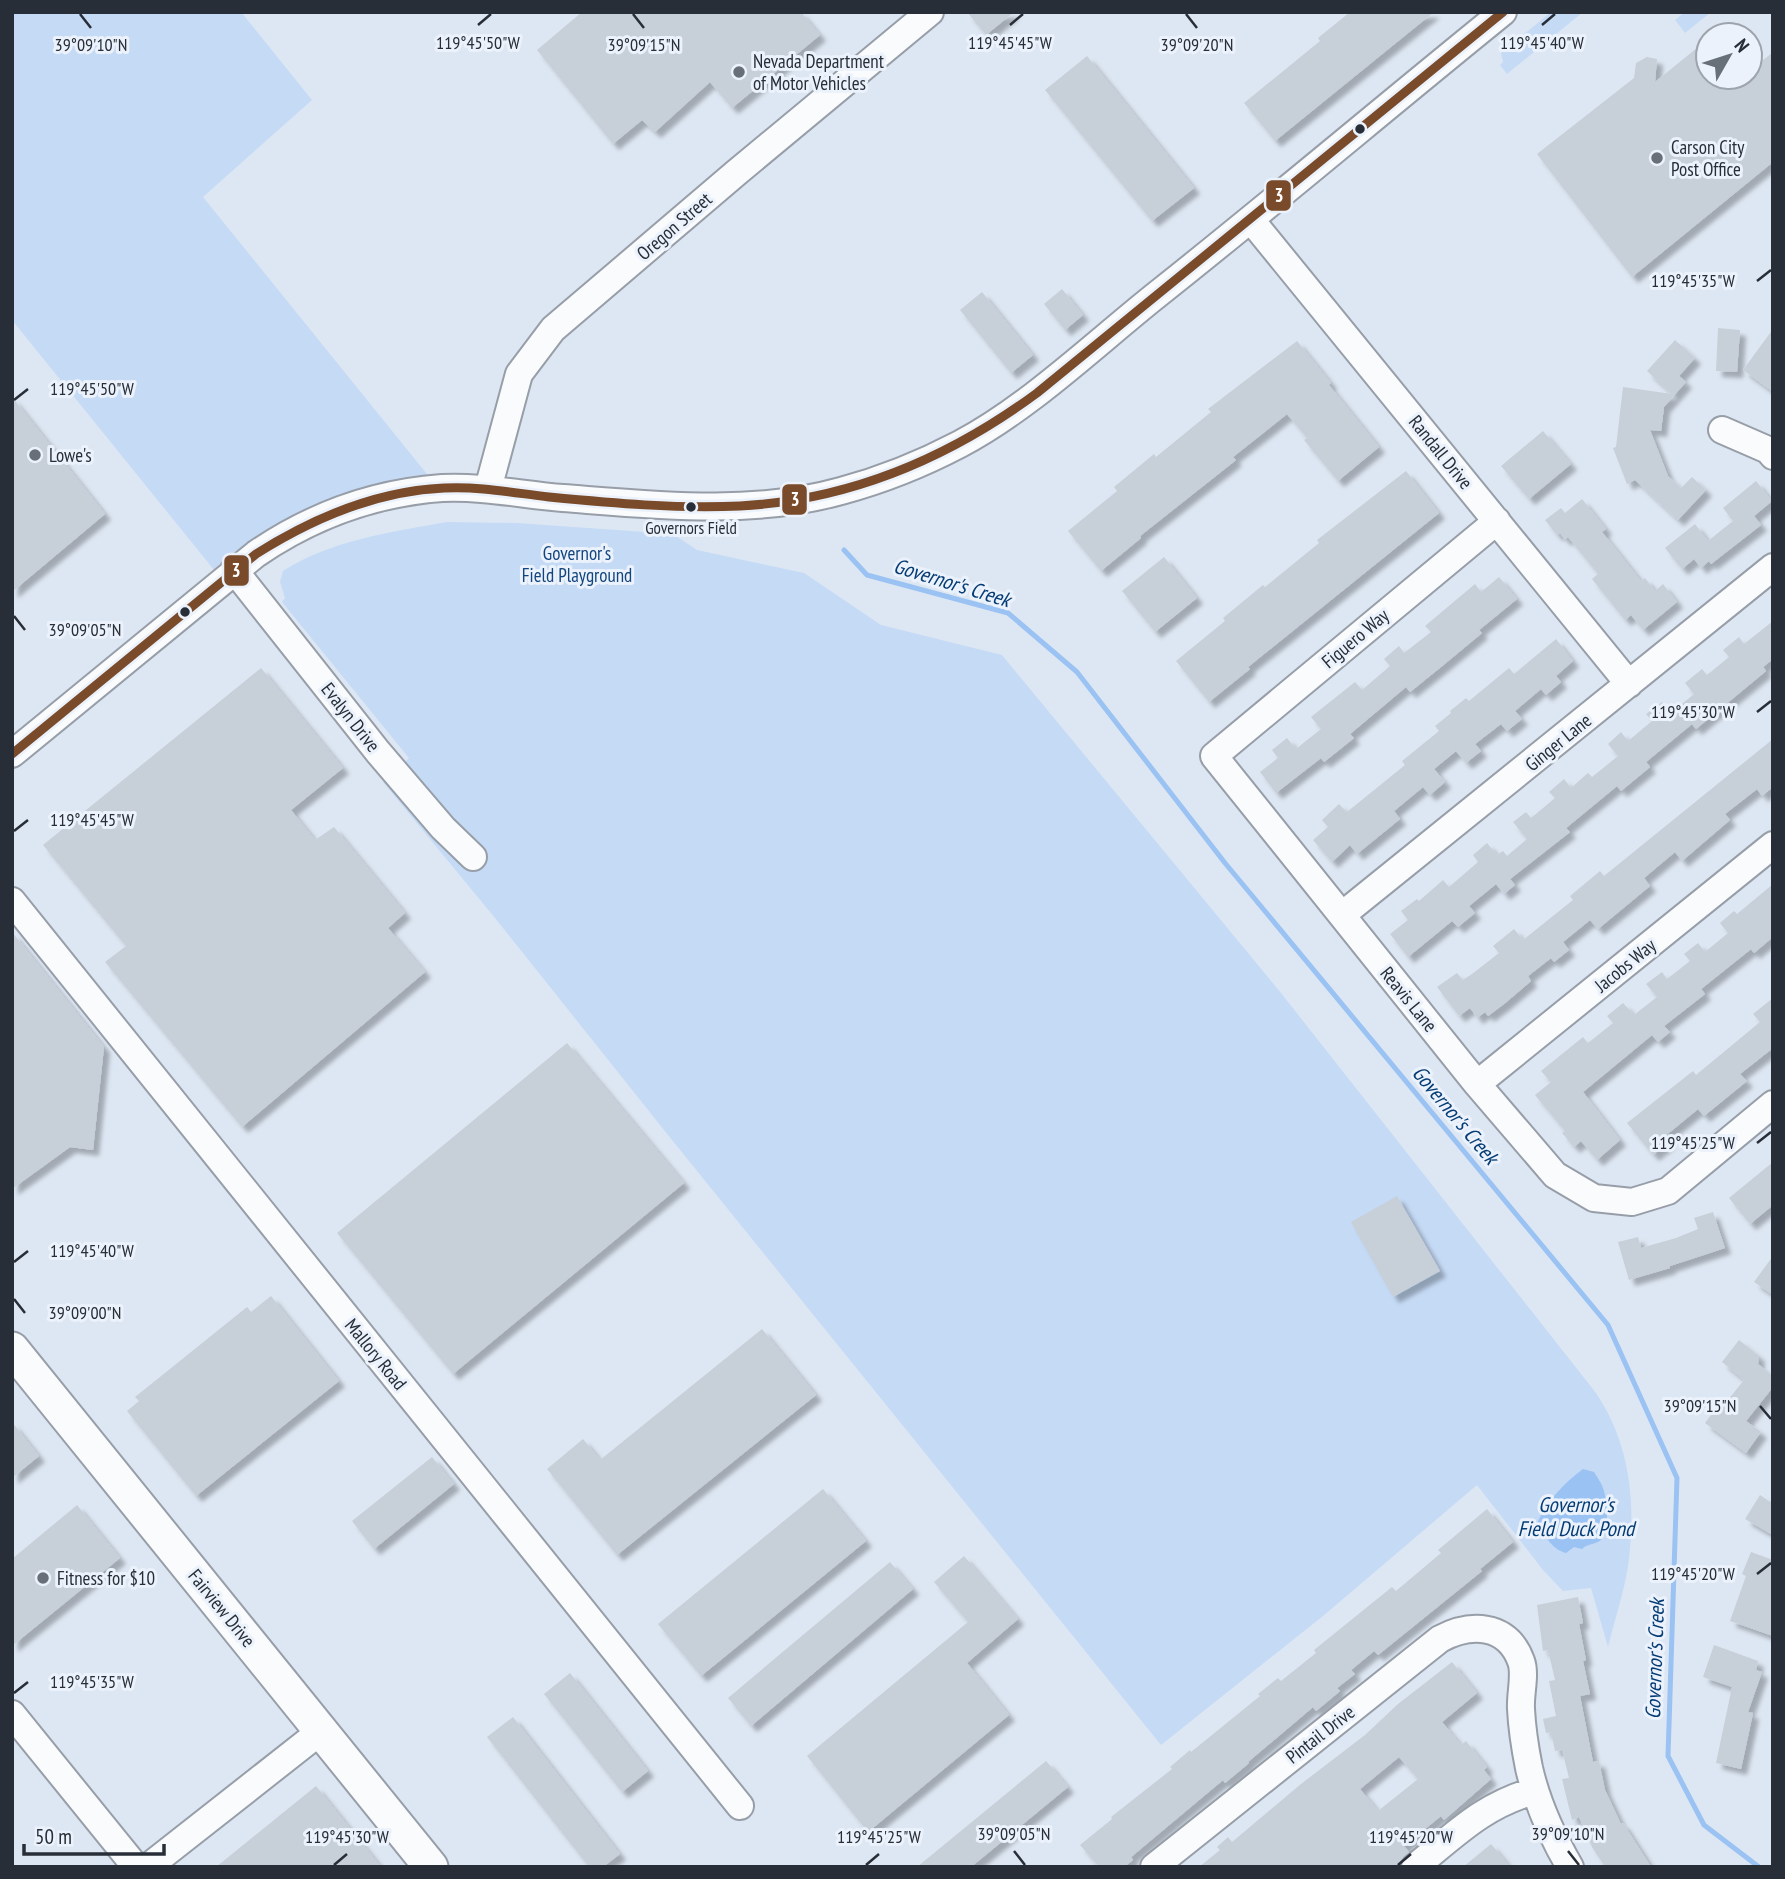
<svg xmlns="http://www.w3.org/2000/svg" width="1785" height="1879" font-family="'PT Sans Narrow',sans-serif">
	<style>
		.green { fill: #c5daf5 }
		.water { fill: #9ac2f2 }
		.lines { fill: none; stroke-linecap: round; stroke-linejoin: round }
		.stream { stroke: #9ac2f2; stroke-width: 5 }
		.building { fill: #c7cfd9; fill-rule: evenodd; filter: url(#shadow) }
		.minor-casing { stroke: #979ea8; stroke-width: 30 }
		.major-casing { stroke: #979ea8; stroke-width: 37 }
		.minor { stroke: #fafbfd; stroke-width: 26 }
		.major { stroke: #fafbfd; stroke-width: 33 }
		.bus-1-casing { stroke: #ebf2fb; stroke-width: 14 }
		.bus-1 { stroke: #7a4b2a; stroke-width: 9 }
		.ticks { fill: none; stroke: #282e37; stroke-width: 2.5 }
		.poi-dot { fill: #676f79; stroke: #ebf2fb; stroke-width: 2.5 }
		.bus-dot { fill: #282e37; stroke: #ebf2fb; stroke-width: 2.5 }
		.labels { text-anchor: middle; stroke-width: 6; stroke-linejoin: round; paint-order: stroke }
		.bus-label { font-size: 17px; fill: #282e37; stroke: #ebf2fb }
		.poi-label { font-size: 19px; fill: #282e37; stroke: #ebf2fb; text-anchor: start }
		.street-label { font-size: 19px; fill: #282e37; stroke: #ebf2fb }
		.park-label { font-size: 19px; fill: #12457f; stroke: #ebf2fb }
		.water-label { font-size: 21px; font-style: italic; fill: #053c75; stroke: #ebf2fb }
		.ticks-label { font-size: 18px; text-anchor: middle; fill: #282e37; stroke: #ebf2fb; stroke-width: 6; stroke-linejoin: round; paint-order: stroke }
		.line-badge { stroke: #ebf2fb; stroke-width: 2.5 }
		.badge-label { font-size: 19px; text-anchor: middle; font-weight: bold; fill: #fff }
	</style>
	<defs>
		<filter id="shadow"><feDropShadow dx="6" dy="6" stdDeviation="2" flood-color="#0004"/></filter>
	</defs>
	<rect width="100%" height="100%" fill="#dde7f3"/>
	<path class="green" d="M 12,12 L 241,12 L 312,100 L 203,197 L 439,489 L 369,500 L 223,581 L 12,320 Z
		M 1551,12 L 1583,12 L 1507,74 L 1500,65 L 1503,62 L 1501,53 Z
		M 1685,12 L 1711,12 L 1685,33 L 1675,20 Z
		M 447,522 L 517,523 L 673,534 L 697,550 L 804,573 L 881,625 L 1002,655 L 1281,993 L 1596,1393 C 1629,1442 1636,1499 1629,1558 C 1626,1587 1615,1618 1608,1647 L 1591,1588 L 1563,1591 L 1543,1570 L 1477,1485 L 1323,1616 L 1161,1745 L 672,1140 L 495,918 L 383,782 L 409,758 L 282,602 L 285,598 L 280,582 L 283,571 C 331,540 392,532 447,522 Z"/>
	<path class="water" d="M 1583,1469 L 1594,1472 C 1597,1477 1601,1482 1603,1488 C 1607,1498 1610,1532 1602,1539 C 1596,1545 1588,1543 1582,1549 L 1574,1547 L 1566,1553 C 1551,1549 1545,1535 1537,1523 C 1547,1501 1564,1483 1583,1469 Z"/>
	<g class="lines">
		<path class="stream" d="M 844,550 L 867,575 L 1008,613 L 1077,672 L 1225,863 L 1608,1325 L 1677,1478 L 1668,1756 L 1704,1825 L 1759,1867"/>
	</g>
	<path class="building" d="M 582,12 L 801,12 L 820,35 L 732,108 L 710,82 L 655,132 L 642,120 L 613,144 L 537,50 Z
		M 967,12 L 1014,12 L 986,35 Z
		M 1350,12 L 1434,12 L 1275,141 L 1244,103 L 1320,41 L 1318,38 Z
		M 1708,39 L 1708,77 L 1750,77 L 1750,71 L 1773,52 L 1773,162 L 1632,277 L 1537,154 L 1634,78 L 1636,63 L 1647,57 L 1657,59 L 1655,82 Z
		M 1087,56 L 1194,188 L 1152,221 L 1045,90 Z
		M 1062,289 L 1083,315 L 1065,330 L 1044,304 Z
		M 982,292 L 1033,355 L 1011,373 L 960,310 Z
		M 1718,328 L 1740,330 L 1737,372 L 1716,371 Z
		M 1773,329 L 1773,392 L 1743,370 Z
		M 1675,340 L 1695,358 L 1679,376 L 1686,382 L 1664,407 L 1661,431 L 1650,430 L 1668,476 L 1681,488 L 1692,477 L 1706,490 L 1678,520 L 1635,480 L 1627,484 L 1613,448 L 1616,447 L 1623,387 L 1672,394 L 1647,371 Z
		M 1297,341 L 1331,383 L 1329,385 L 1379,447 L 1338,481 L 1304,440 L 1307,438 L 1287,414 L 1233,457 L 1236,460 L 1140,536 L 1141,538 L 1101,571 L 1068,531 L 1117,491 L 1114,487 L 1154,454 L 1156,457 L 1211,412 L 1208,409 Z
		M 12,397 L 105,514 L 12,592 Z
		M 1543,431 L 1571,464 L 1529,499 L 1501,466 Z
		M 1406,471 L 1439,513 L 1248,667 L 1250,669 L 1209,702 L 1176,661 L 1225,621 L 1223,618 L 1263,585 L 1265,587 L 1319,543 L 1317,540 Z
		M 1756,481 L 1772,501 L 1754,516 L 1761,525 L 1711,564 L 1709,561 L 1701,568 L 1694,559 L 1682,569 L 1665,548 L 1695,524 L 1708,541 L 1733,521 L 1723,508 Z
		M 1582,499 L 1606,529 L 1602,532 L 1641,581 L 1645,578 L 1655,591 L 1663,584 L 1677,602 L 1643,630 L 1631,615 L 1625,620 L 1592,579 L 1598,574 L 1568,537 L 1565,540 L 1560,533 L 1557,535 L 1545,520 L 1561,508 L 1565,513 Z
		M 1164,557 L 1197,598 L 1155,632 L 1122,591 Z
		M 1499,577 L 1517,599 L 1479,630 L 1482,633 L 1441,667 L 1410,692 L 1406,687 L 1350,734 L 1354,738 L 1324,762 L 1321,758 L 1276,793 L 1260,772 L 1278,758 L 1272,750 L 1287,738 L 1296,749 L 1321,729 L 1311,717 L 1355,682 L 1362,690 L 1390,666 L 1384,659 L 1399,646 L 1404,653 L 1431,632 L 1425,626 L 1475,584 L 1481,592 Z
		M 1773,621 L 1773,659 L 1763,667 L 1766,671 L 1696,729 L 1692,724 L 1646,762 L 1650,767 L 1621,791 L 1617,786 L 1566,828 L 1570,832 L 1510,879 L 1515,885 L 1504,894 L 1496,884 L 1469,906 L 1475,913 L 1458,927 L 1452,921 L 1408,957 L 1390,934 L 1408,920 L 1401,911 L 1417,899 L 1419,901 L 1443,880 L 1449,887 L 1478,862 L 1473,855 L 1487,843 L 1497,855 L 1503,851 L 1507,856 L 1527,839 L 1513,822 L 1526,812 L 1531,818 L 1555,798 L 1549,792 L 1564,779 L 1571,788 L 1588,773 L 1592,777 L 1618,756 L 1608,744 L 1621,732 L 1628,741 L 1652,721 L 1646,714 L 1662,702 L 1671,713 L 1694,694 L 1685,683 L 1702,669 L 1707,675 L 1729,657 L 1723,650 L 1739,637 L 1744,644 Z
		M 1556,639 L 1573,661 L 1556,676 L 1561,682 L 1546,695 L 1541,689 L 1515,711 L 1522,719 L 1507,731 L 1501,724 L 1475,744 L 1481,751 L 1466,763 L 1456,751 L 1434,769 L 1445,782 L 1430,795 L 1423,787 L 1394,811 L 1400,819 L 1357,854 L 1350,845 L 1332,862 L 1313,840 L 1328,827 L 1322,820 L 1339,804 L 1347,812 L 1405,765 L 1402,761 L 1439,731 L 1435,726 L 1451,713 L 1450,711 L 1466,698 L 1469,701 L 1509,668 L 1514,674 Z
		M 261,668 L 343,768 L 291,810 L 315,840 L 334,827 L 405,913 L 388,928 L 425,972 L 242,1127 L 105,962 L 126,946 L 43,845 Z
		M 1773,739 L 1773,787 L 1762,796 L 1757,789 L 1725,814 L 1730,820 L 1682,861 L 1675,852 L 1644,878 L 1650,886 L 1598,929 L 1590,920 L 1563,942 L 1569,950 L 1554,962 L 1551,958 L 1528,976 L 1531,981 L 1504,1004 L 1488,1016 L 1485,1012 L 1477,1018 L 1470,1008 L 1459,1016 L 1437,987 L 1457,973 L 1463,980 L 1472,974 L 1499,953 L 1493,946 L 1514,929 L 1523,940 L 1573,900 L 1570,896 L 1600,871 L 1604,876 Z
		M 1773,884 L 1773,937 L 1754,953 L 1751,949 L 1701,989 L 1705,994 L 1664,1026 L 1670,1032 L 1658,1042 L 1652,1035 L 1583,1092 L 1620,1140 L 1597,1160 L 1581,1141 L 1574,1147 L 1562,1133 L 1565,1131 L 1535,1095 L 1551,1082 L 1541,1071 L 1583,1037 L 1588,1043 L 1613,1023 L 1607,1016 L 1623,1003 L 1634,1015 L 1657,997 L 1646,984 L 1662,972 L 1667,979 L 1690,961 L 1684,954 L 1698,943 L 1705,952 L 1728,933 L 1720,923 L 1734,911 L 1737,914 Z
		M 12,932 L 104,1047 L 93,1150 L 70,1147 L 12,1189 Z
		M 1773,998 L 1773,1048 L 1740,1074 L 1747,1081 L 1704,1116 L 1698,1109 L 1664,1137 L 1668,1143 L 1653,1155 L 1627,1123 L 1693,1071 L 1696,1075 L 1760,1022 L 1753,1014 Z
		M 567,1043 L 684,1183 L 453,1374 L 337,1233 Z
		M 1773,1162 L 1773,1205 L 1750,1224 L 1729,1198 Z
		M 1397,1196 L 1440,1271 L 1393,1297 L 1351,1222 Z
		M 1713,1212 L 1725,1248 L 1670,1266 L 1670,1268 L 1629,1280 L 1618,1242 L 1638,1237 L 1641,1248 L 1676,1238 L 1698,1229 L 1694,1218 Z
		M 1773,1256 L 1773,1295 L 1754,1282 Z
		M 271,1296 L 339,1381 L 196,1496 L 127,1411 L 139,1401 L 135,1397 L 247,1307 L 251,1312 Z
		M 762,1329 L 816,1395 L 617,1555 L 547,1469 L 583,1439 L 600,1460 Z
		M 1739,1340 L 1759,1356 L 1758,1364 L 1773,1376 L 1773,1387 L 1746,1421 L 1761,1432 L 1746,1453 L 1705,1423 L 1720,1403 L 1724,1405 L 1744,1380 L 1722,1362 Z
		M 12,1422 L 39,1456 L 12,1478 Z
		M 432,1457 L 454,1484 L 374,1549 L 352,1521 Z
		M 823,1489 L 866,1541 L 701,1676 L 658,1624 Z
		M 1760,1495 L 1773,1504 L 1773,1535 L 1745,1519 Z
		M 77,1505 L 120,1558 L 12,1646 L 12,1559 Z
		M 1487,1509 L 1513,1542 L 1480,1569 L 1482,1571 L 1378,1655 L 1374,1651 L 1351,1670 L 1355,1674 L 1337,1688 L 1340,1691 L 1316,1711 L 1313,1707 L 1248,1762 L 1249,1763 L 1225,1783 L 1223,1780 L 1131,1857 L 1133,1860 L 1124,1867 L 1099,1867 L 1080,1845 L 1112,1819 L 1111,1817 L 1172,1769 L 1170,1767 L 1190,1750 L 1191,1752 L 1260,1696 L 1258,1694 L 1278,1678 L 1281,1681 L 1316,1653 L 1314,1650 L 1392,1587 L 1396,1591 L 1441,1553 L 1438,1550 Z
		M 1751,1552 L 1773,1560 L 1773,1636 L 1730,1621 L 1746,1576 L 1742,1574 Z
		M 964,1556 L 1018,1619 L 967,1663 L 1009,1715 L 868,1832 L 807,1756 L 968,1622 L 934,1582 Z
		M 890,1562 L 913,1589 L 751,1726 L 728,1698 Z
		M 1578,1597 L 1583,1623 L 1579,1624 L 1586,1660 L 1583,1661 L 1590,1694 L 1580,1696 L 1593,1762 L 1599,1761 L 1605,1790 L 1621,1824 L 1623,1823 L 1651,1867 L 1605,1867 L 1592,1847 L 1579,1817 L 1572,1820 L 1562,1779 L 1569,1778 L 1562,1750 L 1555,1751 L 1551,1732 L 1546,1733 L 1543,1719 L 1556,1716 L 1549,1681 L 1555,1680 L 1548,1650 L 1543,1651 L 1537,1605 Z
		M 1714,1645 L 1758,1661 L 1756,1670 L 1762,1672 L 1748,1712 L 1753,1713 L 1741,1769 L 1716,1763 L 1732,1687 L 1703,1677 Z
		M 1452,1662 L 1477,1693 L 1442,1722 L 1461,1745 L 1466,1741 L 1487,1767 L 1484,1770 L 1491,1779 L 1444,1820 L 1441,1816 L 1404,1846 L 1409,1852 L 1394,1867 L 1199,1867 L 1220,1850 L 1217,1847 L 1228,1837 L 1232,1842 L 1301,1784 L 1365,1735 L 1398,1704 ZM 1399,1757 L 1418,1779 L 1378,1811 L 1360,1789 Z
		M 570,1673 L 648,1771 L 622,1792 L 544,1694 Z
		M 513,1717 L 620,1854 L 603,1867 L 589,1867 L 487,1737 Z
		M 1046,1761 L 1068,1787 L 971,1867 L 917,1867 Z
		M 316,1786 L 381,1867 L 216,1867 Z
		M 1491,1844 L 1510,1867 L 1463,1867 Z"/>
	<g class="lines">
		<g class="minor-casing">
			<path id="minor" d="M 1251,220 L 1629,684
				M 1722,430 L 1768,450 L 1773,456
				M 488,489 L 519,374 L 553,329 L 736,173 L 930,12
				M 1497,521 L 1214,756 L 1477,1084 L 1555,1175 L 1594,1198 L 1632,1202 L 1668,1191 L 1773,1104
				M 234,570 L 378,752 L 443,828 L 473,857
				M 12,754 L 256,554 C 313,515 373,493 442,488 C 483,486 523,495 563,498 C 654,505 752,516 841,491 C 882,480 922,464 960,444 C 1030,407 1097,342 1159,293 C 1275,201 1388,105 1503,12
				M 12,901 L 740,1806
				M 1342,915 L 1773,567
				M 1477,1084 L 1773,845
				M 12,1714 L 136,1867
				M 148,1867 L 321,1731
				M 1154,1867 L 1440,1639 C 1470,1623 1507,1623 1521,1661 C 1526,1674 1520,1694 1521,1709 C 1522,1729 1525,1748 1529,1768 C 1537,1803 1552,1836 1570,1867
				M 1415,1867 C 1456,1834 1482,1806 1534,1791"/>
		</g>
		<g class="major-casing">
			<path id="major" d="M 12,1349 L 431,1867"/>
		</g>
		<use href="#minor" class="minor"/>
		<use href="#major" class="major"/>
		<g class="bus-1-casing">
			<path id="bus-1" d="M 12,754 L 256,554 C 313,518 375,491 444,488 C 479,486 514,493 549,497 C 612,503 677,509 740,506 C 850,500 949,458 1037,393 L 1503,12"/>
		</g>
		<use href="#bus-1" class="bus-1"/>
	</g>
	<path class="ticks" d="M 80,14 L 91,28M 633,14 L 644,28M 1186,14 L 1197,28M 478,25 L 491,14M 1010,25 L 1023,14M 1542,25 L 1555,14M 1757,281 L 1771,270M 14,400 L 28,389M 14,616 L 25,630M 1757,712 L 1771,701M 14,831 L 28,820M 1757,1143 L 1771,1132M 14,1262 L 28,1251M 14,1299 L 25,1313M 1760,1406 L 1771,1419M 1757,1574 L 1771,1563M 14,1693 L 28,1682M 1014,1851 L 1025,1865M 1568,1851 L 1579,1865M 334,1865 L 347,1854M 866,1865 L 879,1854M 1398,1865 L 1411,1854"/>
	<g class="poi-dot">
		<circle cx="739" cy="72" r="7"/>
		<circle cx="1657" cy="158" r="7"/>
		<circle cx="35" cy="455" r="7"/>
		<circle cx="43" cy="1578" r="7"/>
	</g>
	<g class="bus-dot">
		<circle cx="1360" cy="129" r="6"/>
		<circle cx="691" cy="507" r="6"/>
		<circle cx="185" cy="612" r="6"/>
	</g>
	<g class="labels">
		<g class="bus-label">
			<text x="691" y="534">Governors Field</text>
		</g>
		<g class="poi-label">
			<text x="753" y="68">Nevada Department<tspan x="753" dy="22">of Motor Vehicles</tspan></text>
			<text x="1671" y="154">Carson City<tspan x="1671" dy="22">Post Office</tspan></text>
			<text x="49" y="462">Lowe's</text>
			<text x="57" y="1585">Fitness for $10</text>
		</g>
		<g class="street-label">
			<text transform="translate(674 226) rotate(-41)" y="7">Oregon Street</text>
			<text transform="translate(1441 452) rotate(51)" y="7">Randall Drive</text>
			<text transform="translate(1355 638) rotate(-40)" y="7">Figuero Way</text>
			<text transform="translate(351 717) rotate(52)" y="7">Evalyn Drive</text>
			<text transform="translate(1558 742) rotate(-39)" y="7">Ginger Lane</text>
			<text transform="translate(1625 965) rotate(-39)" y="7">Jacobs Way</text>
			<text transform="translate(1409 999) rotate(51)" y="7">Reavis Lane</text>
			<text transform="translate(376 1354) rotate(51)" y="7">Mallory Road</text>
			<text transform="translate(222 1608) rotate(51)" y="7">Fairview Drive</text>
			<text transform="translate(1320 1734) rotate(-38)" y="7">Pintail Drive</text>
		</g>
		<g class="park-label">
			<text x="577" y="560">Governor's<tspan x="577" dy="22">Field Playground</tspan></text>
		</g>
		<g class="water-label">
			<text transform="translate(952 583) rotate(17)" y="7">Governor's Creek</text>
			<text transform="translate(1455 1115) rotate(50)" y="7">Governor's Creek</text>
			<text x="1576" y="1512">Governor's<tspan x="1576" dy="24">Field Duck Pond</tspan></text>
			<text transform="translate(1655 1659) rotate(-88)" y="7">Governor's Creek</text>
		</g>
	</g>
	<g class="ticks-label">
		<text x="1542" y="49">119°45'40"W</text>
		<text x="478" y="49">119°45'50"W</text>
		<text x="1010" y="49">119°45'45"W</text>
		<text x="91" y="51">39°09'10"N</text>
		<text x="644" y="51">39°09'15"N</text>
		<text x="1197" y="51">39°09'20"N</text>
		<text x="1693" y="287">119°45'35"W</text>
		<text x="92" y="395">119°45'50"W</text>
		<text x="85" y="636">39°09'05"N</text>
		<text x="1693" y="718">119°45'30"W</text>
		<text x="92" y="826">119°45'45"W</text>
		<text x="1693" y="1149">119°45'25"W</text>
		<text x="92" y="1257">119°45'40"W</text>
		<text x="85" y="1319">39°09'00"N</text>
		<text x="1700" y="1412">39°09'15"N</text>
		<text x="1693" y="1580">119°45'20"W</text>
		<text x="92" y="1688">119°45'35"W</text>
		<text x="1014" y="1840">39°09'05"N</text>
		<text x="1568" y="1840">39°09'10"N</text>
		<text x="347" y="1843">119°45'30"W</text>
		<text x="879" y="1843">119°45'25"W</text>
		<text x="1411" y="1843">119°45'20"W</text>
	</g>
	<g class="line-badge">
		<rect x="1265" y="179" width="27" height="33" rx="7" fill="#7a4b2a"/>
		<rect x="781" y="483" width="27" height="33" rx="7" fill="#7a4b2a"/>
		<rect x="223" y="554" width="27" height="33" rx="7" fill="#7a4b2a"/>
	</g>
	<g class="badge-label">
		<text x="1279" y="202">3</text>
		<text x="795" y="506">3</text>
		<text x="236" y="577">3</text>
	</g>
	<rect width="1785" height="1879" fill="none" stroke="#282e37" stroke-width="28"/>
	<g transform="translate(1729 56) rotate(51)"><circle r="33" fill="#ebf2fb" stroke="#9da4ad" stroke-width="2"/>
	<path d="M0-5L12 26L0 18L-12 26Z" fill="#676f79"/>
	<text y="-10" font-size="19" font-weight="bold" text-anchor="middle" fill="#282e37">N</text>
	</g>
	<path d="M24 1844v10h140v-10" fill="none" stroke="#282e37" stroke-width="3.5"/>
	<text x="35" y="1844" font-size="21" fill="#282e37" stroke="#ebf2fb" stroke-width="5" paint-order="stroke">50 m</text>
</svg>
